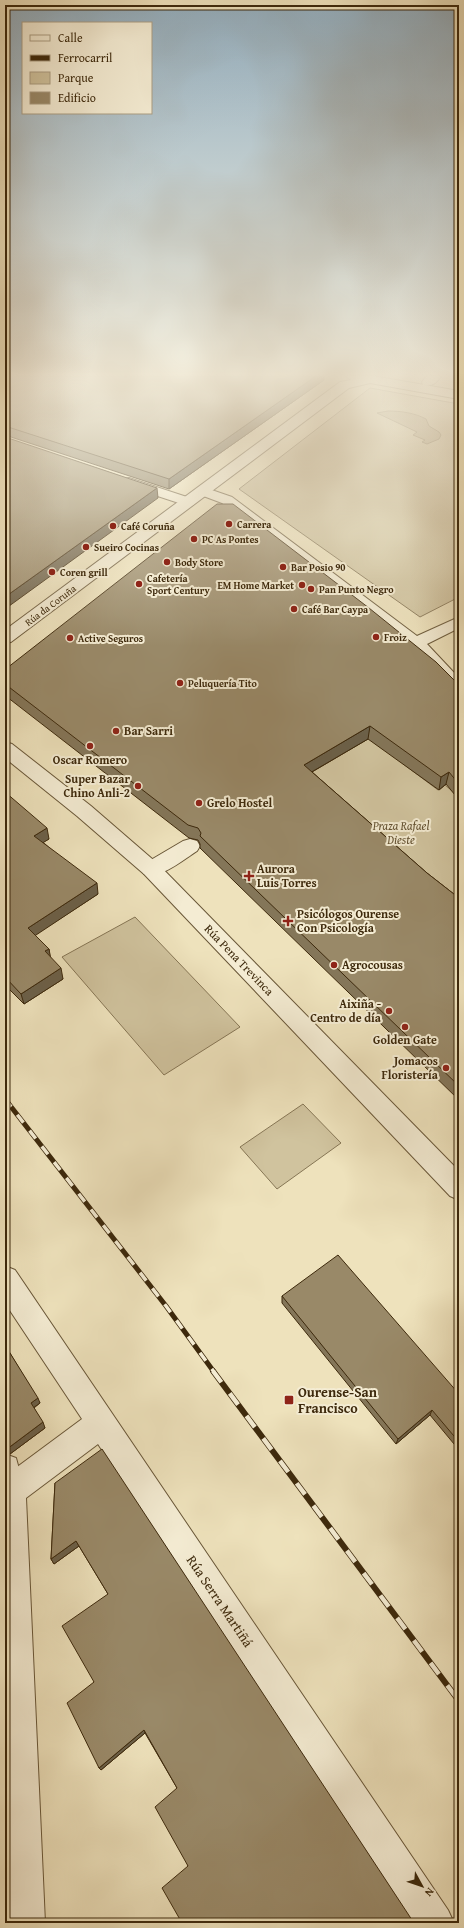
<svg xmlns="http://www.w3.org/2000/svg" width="464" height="1928" font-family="'Gentium Book Plus',serif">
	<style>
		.green { fill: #d0c39e; stroke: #867655 }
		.water { fill: #b2a380; stroke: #837252 }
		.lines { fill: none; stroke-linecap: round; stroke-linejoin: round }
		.pedestrian-casing { stroke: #695738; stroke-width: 2 }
		.minor-casing { stroke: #695738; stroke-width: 2 }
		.tertiary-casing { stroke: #695738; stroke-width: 2 }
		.pedestrian { fill: #f4ecd3; fill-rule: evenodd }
		.minor { fill: #f4ecd3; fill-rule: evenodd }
		.tertiary { fill: #f4ecd3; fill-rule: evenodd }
		.rail-far1-casing { stroke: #3d290c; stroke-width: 5 }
		.rail-casing { stroke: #3d290c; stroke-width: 6 }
		.rail-far1 { stroke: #f4ecd3; stroke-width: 3.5; stroke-dasharray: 10; stroke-linecap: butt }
		.rail { stroke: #f4ecd3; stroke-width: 4.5; stroke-dasharray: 14; stroke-linecap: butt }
		.wall { fill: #847659; stroke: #3d290c }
		.shaded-wall { fill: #6b6049; stroke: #3d290c }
		.building { fill: #998968; stroke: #3d290c }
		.poi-dot { fill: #8f2418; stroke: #f4ecd3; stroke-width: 1.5 }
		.labels { text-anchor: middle; stroke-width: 4; stroke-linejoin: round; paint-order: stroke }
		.far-poi-label { font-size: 10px; font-weight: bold; fill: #3d290c; stroke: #f4ecd3; text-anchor: start }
		.far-street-label { font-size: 10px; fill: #3d290c; stroke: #f4ecd3 }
		.poi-label { font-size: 12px; font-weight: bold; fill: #3d290c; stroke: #f4ecd3; text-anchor: start }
		.park-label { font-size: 12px; font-style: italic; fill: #625030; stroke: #f4ecd3 }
		.street-label { font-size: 12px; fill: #3d290c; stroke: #f4ecd3 }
		.near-poi-label { font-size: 14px; font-weight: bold; fill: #3d290c; stroke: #f4ecd3; text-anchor: start }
		.near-street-label { font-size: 14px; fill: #3d290c; stroke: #f4ecd3 }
	</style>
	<rect width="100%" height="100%" fill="#eee2bc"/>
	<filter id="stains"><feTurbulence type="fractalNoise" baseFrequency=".005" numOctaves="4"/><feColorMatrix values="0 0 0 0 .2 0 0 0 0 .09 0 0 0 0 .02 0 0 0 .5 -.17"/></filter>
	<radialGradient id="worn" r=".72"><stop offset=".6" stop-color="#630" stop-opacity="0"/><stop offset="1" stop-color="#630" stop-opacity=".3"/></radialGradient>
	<path class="green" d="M 370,388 L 459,404 L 459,597 L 420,617 L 239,489 Z
		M 394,724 L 402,763 L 438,790 L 445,785 L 459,797 L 459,958 L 270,794 Z
		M 135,917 L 240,1027 L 164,1075 L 62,957 Z
		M 303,1104 L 341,1143 L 277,1189 L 240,1147 Z"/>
	<path class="water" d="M 388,411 C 401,411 415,413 426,419 L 429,426 L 439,432 L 441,435 L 439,439 L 427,444 L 422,442 L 425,440 L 413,435 L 417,432 L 377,413 Z"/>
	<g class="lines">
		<g class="pedestrian-casing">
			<path id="pedestrian" d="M 5,1454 L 16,1458 L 25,1491 L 21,1502 L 10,1506 L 5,1504 Z"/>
		</g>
		<g class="minor-casing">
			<path id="minor" d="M 427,376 L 441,376 C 437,383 431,387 423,385 L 422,382 Z
				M 129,478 L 193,499 L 195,502 L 193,505 L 188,506 L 124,485 L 122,482 L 124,479 Z
				M 203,487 L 232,497 L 417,636 L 459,617 L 459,628 L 427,644 L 459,678 L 459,692 L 453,691 L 444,683 L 410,647 L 222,503 L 198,494 L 196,491 L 198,488 Z
				M 190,839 L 197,841 L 200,846 L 197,851 C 183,860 161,879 144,874 L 141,869 L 144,864 L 183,841 Z
				M 5,1266 L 15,1270 L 448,1910 L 454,1923 L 413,1923 L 98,1444 L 26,1498 L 45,1923 L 7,1923 L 5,1842 L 5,1476 L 82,1419 L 5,1303 Z"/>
		</g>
		<g class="tertiary-casing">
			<path id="tertiary" d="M 346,376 L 373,376 L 459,391 L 459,399 L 370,383 L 349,388 L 11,642 L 5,643 L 5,630 L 340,382 L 351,380 Z
				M 5,742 L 12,744 L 91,806 L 158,864 L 459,1171 L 459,1200 L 450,1196 L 144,874 L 77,816 L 5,758 Z"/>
		</g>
		<use href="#pedestrian" class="pedestrian"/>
		<use href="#minor" class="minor"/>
		<use href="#tertiary" class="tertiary"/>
		<g class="rail-far1-casing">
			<path id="rail-far1" d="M 5,1099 L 166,1306 L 214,1372"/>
		</g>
		<g class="rail-casing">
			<path id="rail" d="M 213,1371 L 459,1701"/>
		</g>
		<use href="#rail-far1" class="rail-far1"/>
		<use href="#rail" class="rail"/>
	</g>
	<path class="wall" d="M 5,376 L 324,380 L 169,489 L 5,435 Z
		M 453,376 L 459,376 L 459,380 L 456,379 Z
		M 454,680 L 459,681 L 459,793 L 455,795 L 446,784 L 439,790 L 368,739 L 312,772 L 427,873 L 459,898 L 459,1100 L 200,848 L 200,844 L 198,840 L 189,838 L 7,697 L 5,684 Z
		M 5,792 L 49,839 L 43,842 L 98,894 L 35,935 L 49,949 L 50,957 L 63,979 L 24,1004 L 8,988 L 5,990 Z
		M 282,1296 L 459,1394 L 459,1450 L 430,1415 L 396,1444 L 282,1303 Z
		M 5,1345 L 40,1403 L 34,1408 L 45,1428 L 10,1454 L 5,1453 Z
		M 55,1483 L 414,1923 L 188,1866 L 177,1788 L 145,1733 L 101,1770 L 99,1768 L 94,1682 L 108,1594 L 79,1546 L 54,1564 L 51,1559 Z"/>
	<path class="shaded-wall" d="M 316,376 L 324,376 L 324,380 L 169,489 L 169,479 Z
		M 157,488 L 158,498 L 5,609 L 5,597 Z
		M 370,726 L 368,739 L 303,777 L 304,765 Z
		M 449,772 L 446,784 L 439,790 L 441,777 Z
		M 459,782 L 459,793 L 455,795 L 458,783 Z
		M 47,828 L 49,839 L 36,847 L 34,836 Z
		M 97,883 L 98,894 L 30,939 L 28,928 Z
		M 49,949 L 51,960 L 45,951 Z
		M 61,968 L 63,979 L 24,1004 L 21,994 Z
		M 5,977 L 8,988 L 5,990 Z
		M 38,1398 L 40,1403 L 33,1408 L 31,1403 Z
		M 432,1410 L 430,1415 L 396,1444 L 398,1439 Z
		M 43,1422 L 45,1428 L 10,1454 L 7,1449 Z
		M 76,1541 L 79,1546 L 54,1564 L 51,1559 Z
		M 144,1730 L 145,1733 L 101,1770 L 99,1768 Z"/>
	<path class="building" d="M 5,376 L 316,376 L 169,479 L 5,426 Z
		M 5,437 L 157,488 L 5,597 Z
		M 217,504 L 233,504 L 369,608 L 436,662 L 454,680 L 459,681 L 459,782 L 458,783 L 449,772 L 441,777 L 370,726 L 304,765 L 427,873 L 459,898 L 459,1086 L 200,836 L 201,833 L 198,828 L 188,825 L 5,684 L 7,668 Z
		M 5,792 L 47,828 L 34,836 L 97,883 L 28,928 L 49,949 L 45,951 L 61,968 L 21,994 L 5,977 Z
		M 338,1255 L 459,1394 L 459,1442 L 432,1410 L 398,1439 L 282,1296 Z
		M 5,1345 L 38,1398 L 31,1403 L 43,1422 L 7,1449 L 5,1449 Z
		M 102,1449 L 414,1923 L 182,1923 L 162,1888 L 188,1866 L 155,1807 L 177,1788 L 144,1730 L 99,1768 L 67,1703 L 94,1682 L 62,1626 L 108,1594 L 76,1541 L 51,1559 L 55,1483 Z"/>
	<linearGradient id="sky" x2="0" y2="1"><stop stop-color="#92adbe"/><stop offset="0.58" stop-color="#f7f2e1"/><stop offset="1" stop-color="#f7f2e1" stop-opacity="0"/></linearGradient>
	<rect width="464" height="646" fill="url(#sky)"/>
	<g class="poi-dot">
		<circle cx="229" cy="524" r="4"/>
		<circle cx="113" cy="526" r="4"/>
		<circle cx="194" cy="539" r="4"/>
		<circle cx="86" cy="547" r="4"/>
		<circle cx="167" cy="562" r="4"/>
		<circle cx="283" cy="567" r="4"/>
		<circle cx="52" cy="572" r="4"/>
		<circle cx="139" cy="584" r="4"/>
		<circle cx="302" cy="585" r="4"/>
		<circle cx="311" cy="589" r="4"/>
		<circle cx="294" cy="609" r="4"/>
		<circle cx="376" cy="637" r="4"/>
		<circle cx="70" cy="638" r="4"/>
		<circle cx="180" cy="683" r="4"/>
		<circle cx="116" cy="731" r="4"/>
		<circle cx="90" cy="746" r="4"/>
		<circle cx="138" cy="786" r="4"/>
		<circle cx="199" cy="803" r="4"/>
		<path d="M247 870h4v4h4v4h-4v4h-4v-4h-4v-4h4z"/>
		<path d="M286 915h4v4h4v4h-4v4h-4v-4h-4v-4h4z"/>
		<circle cx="334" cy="965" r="4"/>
		<circle cx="389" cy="1011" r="4"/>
		<circle cx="405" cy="1027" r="4"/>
		<circle cx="446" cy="1068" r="4"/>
		<rect x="284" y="1395" width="10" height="10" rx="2"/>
	</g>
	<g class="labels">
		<g class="far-poi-label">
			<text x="237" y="528">Carrera</text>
			<text x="121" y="530">Café Coruña</text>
			<text x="202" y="543">PC As Pontes</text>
			<text x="94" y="551">Sueiro Cocinas</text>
			<text x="175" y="566">Body Store</text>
			<text x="291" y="571">Bar Posio 90</text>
			<text x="60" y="576">Coren grill</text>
			<text x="147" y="582">Cafetería<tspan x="147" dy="12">Sport Century</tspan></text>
			<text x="294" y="589" text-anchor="end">EM Home Market</text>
			<text x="319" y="593">Pan Punto Negro</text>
			<text x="302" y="613">Café Bar Caypa</text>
			<text x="384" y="641">Froiz</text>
			<text x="78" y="642">Active Seguros</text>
			<text x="188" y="687">Peluquería Tito</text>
		</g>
		<g class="far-street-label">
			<text transform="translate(50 605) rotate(-37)" y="4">Rúa da Coruña</text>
		</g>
		<g class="poi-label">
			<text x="124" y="735">Bar Sarri</text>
			<text x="90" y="764" text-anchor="middle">Oscar Romero</text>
			<text x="130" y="783" text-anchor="end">Super Bazar<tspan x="130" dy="14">Chino Anli-2</tspan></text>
			<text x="207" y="807">Grelo Hostel</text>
			<text x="257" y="873">Aurora<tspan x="257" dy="14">Luis Torres</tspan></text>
			<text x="297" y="918">Psicólogos Ourense<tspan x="297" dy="14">Con Psicología</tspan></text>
			<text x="342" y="969">Agrocousas</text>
			<text x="381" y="1008" text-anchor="end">Aixiña -<tspan x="381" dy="14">Centro de día</tspan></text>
			<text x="405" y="1044" text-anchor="middle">Golden Gate</text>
			<text x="438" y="1065" text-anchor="end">Jomacos<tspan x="438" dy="14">Floristería</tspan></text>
		</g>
		<g class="park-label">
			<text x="401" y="830">Praza Rafael<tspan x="401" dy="14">Dieste</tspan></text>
		</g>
		<g class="street-label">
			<text transform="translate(239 960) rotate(46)" y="4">Rúa Pena Trevinca</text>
		</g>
		<g class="near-poi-label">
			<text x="298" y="1397">Ourense-San<tspan x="298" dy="16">Francisco</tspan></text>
		</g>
		<g class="near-street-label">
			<text transform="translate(220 1601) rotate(56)" y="5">Rúa Serra Martiñá</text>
		</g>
	</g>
	<rect width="464" height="1928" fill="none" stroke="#eee2bc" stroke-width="20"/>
	<rect x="6" y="6" width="452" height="1916" fill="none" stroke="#3d290c" stroke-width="2"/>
	<rect x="10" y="10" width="444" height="1908" fill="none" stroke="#3d290c"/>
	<rect x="22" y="22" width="130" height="92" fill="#f4ecd3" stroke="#ab9e83"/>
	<rect x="30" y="35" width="20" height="6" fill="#f4ecd3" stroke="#ab9e83"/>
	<text x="58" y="42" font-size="12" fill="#3d290c">Calle</text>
	<rect x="30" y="55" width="20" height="6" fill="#3d290c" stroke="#ab9e83"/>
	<text x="58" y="62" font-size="12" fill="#3d290c">Ferrocarril</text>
	<rect x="30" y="72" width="20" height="12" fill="#d0c39e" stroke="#ab9e83"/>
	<text x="58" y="82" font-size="12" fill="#3d290c">Parque</text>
	<rect x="30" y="92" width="20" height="12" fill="#998968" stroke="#ab9e83"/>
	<text x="58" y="102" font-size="12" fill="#3d290c">Edificio</text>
	<g transform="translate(422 1886) rotate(130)" stroke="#f4ecd3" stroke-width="3" paint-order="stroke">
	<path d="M0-3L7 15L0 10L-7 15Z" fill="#3d290c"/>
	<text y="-6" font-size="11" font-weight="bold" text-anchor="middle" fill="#3d290c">N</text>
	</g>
	<rect width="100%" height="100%" filter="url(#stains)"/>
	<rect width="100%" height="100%" fill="url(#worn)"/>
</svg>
